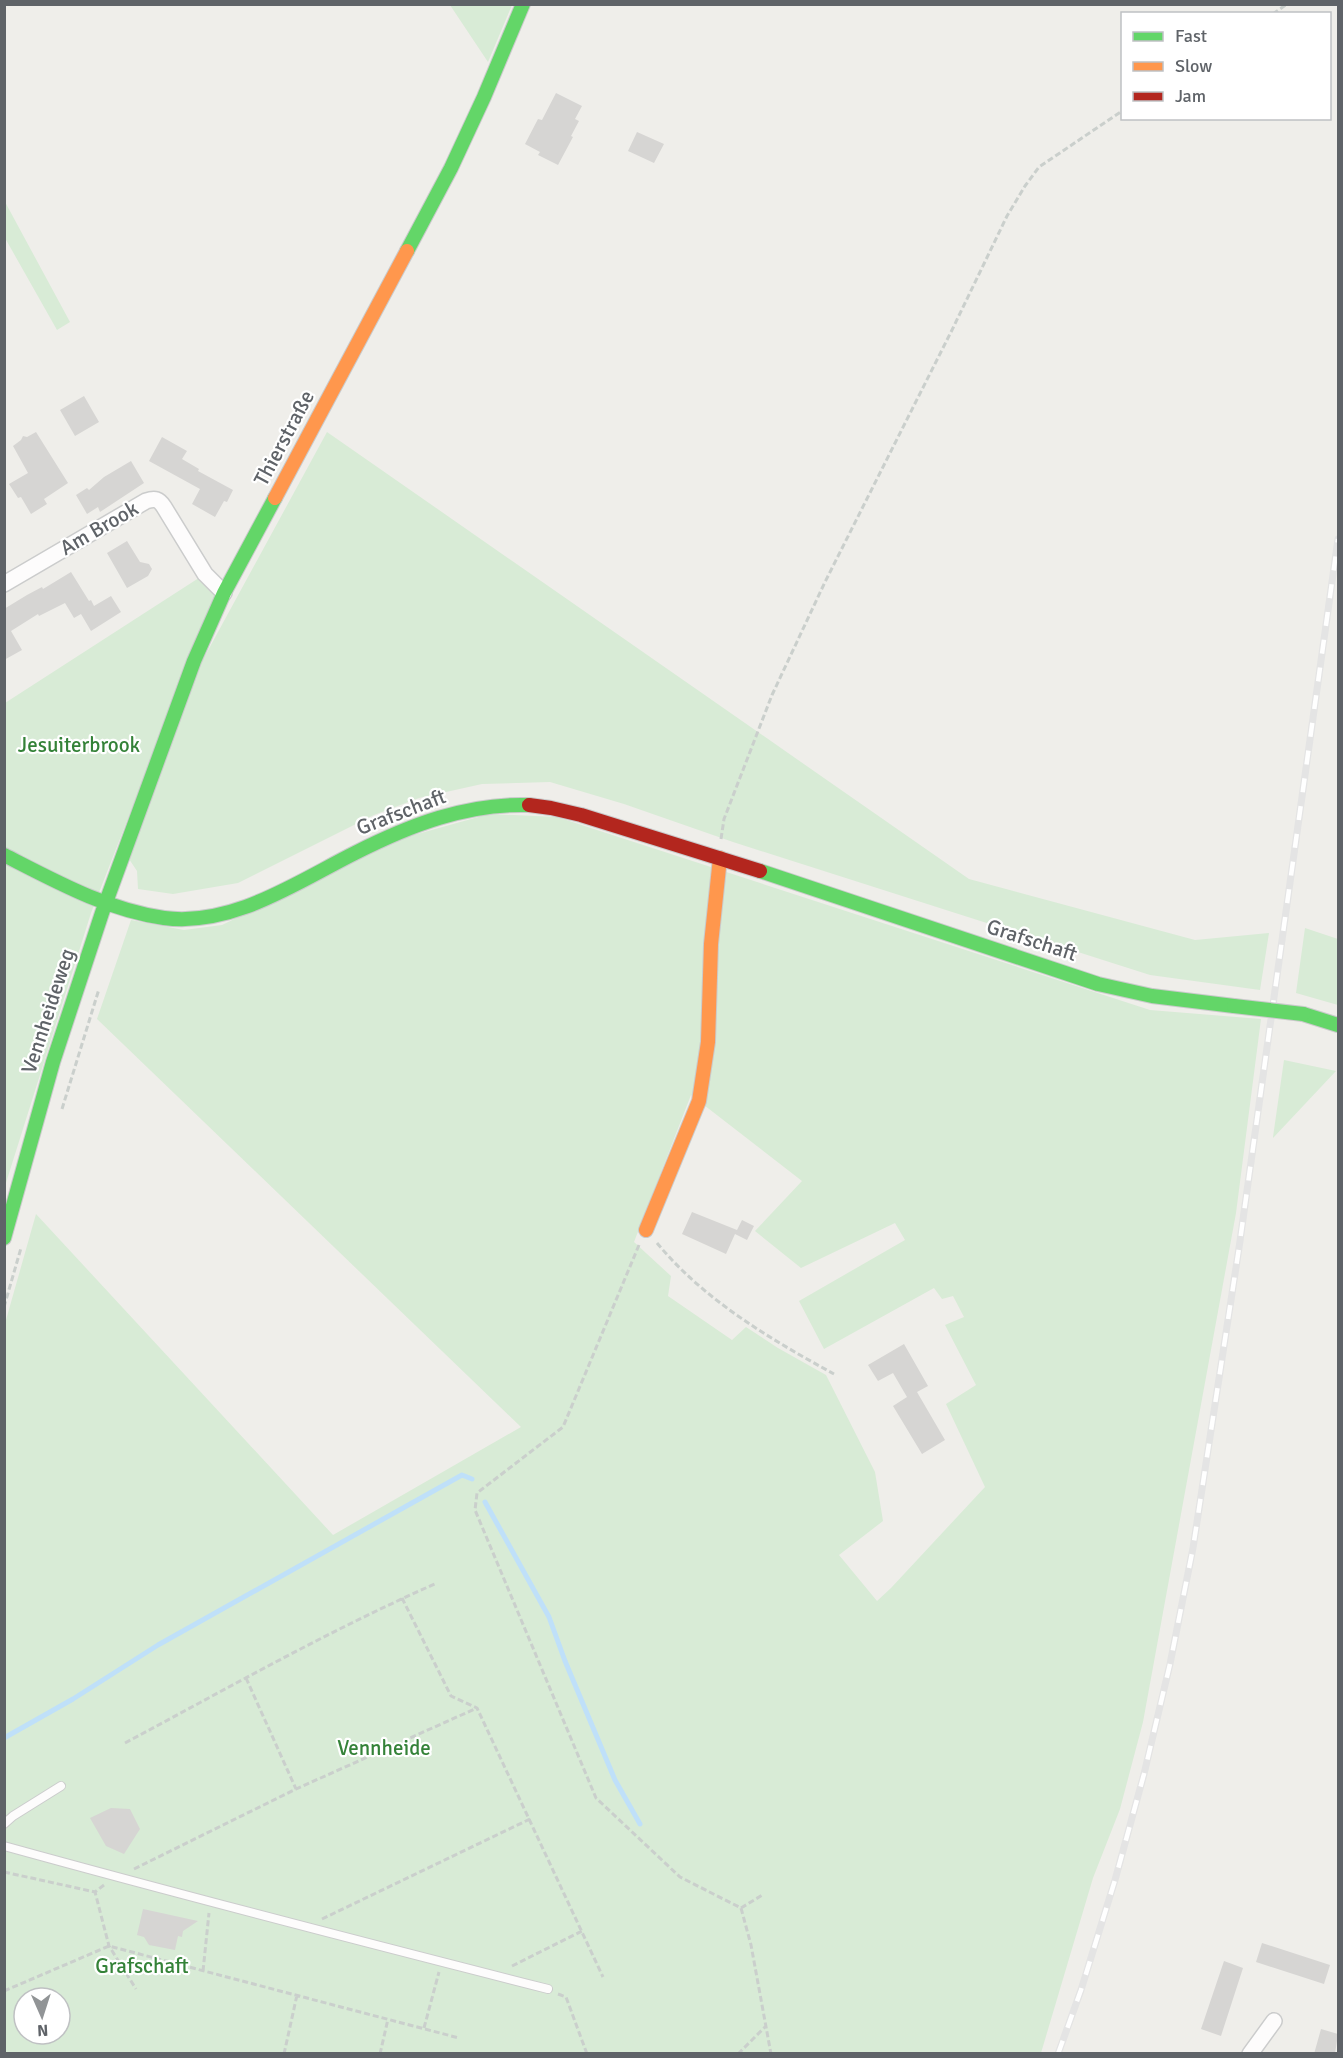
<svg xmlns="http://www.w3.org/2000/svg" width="1343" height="2058" font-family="Signika,sans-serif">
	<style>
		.green { fill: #d8ebd6; fill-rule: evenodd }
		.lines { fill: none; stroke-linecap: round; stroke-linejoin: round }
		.stream { stroke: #bfe0f9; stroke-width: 5 }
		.building { fill: #d6d5d3 }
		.lane-casing { stroke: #cbcccc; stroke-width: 10 }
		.street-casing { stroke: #cbcccc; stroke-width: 18 }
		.fast-casing { stroke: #cacacb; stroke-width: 16 }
		.slow-casing { stroke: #cacacb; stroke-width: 16 }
		.jam-casing { stroke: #cacacb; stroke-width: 16 }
		.path { stroke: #cacfcc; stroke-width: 3; stroke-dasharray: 6 3; stroke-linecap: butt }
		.lane { stroke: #fdfcfc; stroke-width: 8 }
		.street { stroke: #fdfcfc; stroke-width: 15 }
		.fast { stroke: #63d668; stroke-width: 14 }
		.slow { stroke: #ff974d; stroke-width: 14 }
		.jam { stroke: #b3261e; stroke-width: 14 }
		.rail-casing { stroke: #e4e4e4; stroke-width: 7 }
		.rail { stroke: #fff; stroke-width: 4.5; stroke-dasharray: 14; stroke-linecap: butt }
		.fast-bridge-casing { stroke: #cacacb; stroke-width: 16; stroke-linecap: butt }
		.fast-bridge { stroke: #63d668; stroke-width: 14 }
		.labels { text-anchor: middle; stroke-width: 4.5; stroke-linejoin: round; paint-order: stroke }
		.street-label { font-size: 21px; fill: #5f6368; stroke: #fff }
		.park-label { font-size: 21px; fill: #348238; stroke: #fff }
	</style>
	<rect width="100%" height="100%" fill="#efeeea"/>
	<path class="green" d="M 450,5 L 512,5 L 488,62 Z
		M 4,200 L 70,322 L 57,330 L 5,238 Z
		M 327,432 L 969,879 L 1195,940 L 1269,933 L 1260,990 L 1150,975 L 733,842 L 624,804 L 550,782 L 482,784 L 419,798 L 374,815 L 238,883 L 173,894 L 138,889 L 137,871 L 129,859 L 200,665 Z
		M 205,574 L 218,588 L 91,913 L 5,1186 L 5,703 Z
		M 489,814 L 557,817 L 1150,1010 L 1261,1019 L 1236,1213 L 1143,1722 L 1120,1809 L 1093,1878 L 1041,2053 L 5,2053 L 4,1327 L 36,1214 L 333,1535 L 521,1427 L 97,1019 L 131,920 L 184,930 L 222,925 L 396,840 ZM 691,1095 L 802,1181 L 755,1231 L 801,1268 L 895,1223 L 905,1240 L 799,1301 L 824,1349 L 934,1288 L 942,1299 L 953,1296 L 964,1317 L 945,1325 L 976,1385 L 946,1404 L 985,1487 L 891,1588 L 877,1601 L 839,1555 L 883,1521 L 875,1472 L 826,1375 L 778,1348 L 746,1327 L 732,1340 L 668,1296 L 671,1276 L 634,1242 ZM 24,1998 L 60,1998 L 60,2034 L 24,2034 Z
		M 1305,928 L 1338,939 L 1338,1005 L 1296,993 Z
		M 1284,1060 L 1336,1071 L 1273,1138 L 1273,1137 Z"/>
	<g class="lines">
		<path class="stream" d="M 485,1502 L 549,1617 L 565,1661 L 615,1780 L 640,1824
			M 4,1738 L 73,1699 L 158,1645 L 462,1475 L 472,1479"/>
	</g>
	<path class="building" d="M 556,93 L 582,106 L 575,119 L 579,121 L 571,136 L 573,137 L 558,165 L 538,155 L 540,152 L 525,144 L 538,119 L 542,120 Z
		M 637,132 L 664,144 L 654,163 L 628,151 Z
		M 84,396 L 99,422 L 75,436 L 60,410 Z
		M 36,432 L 68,483 L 44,499 L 47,504 L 31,514 L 21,497 L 18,498 L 9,484 L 28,473 L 13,446 L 21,440 L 23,436 L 27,437 Z
		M 162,437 L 187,451 L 182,459 L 199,469 L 198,471 L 233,490 L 227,502 L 224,501 L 215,517 L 192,504 L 200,489 L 149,461 Z
		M 131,461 L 144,483 L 100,512 L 98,507 L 87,514 L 76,495 L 87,488 L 89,490 L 104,477 Z
		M 127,541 L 140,562 L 149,564 L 152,569 L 148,576 L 127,588 L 107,553 Z
		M 71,572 L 89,601 L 91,600 L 94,606 L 111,596 L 121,612 L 91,631 L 81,614 L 74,618 L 65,603 L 39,616 L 38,614 L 11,631 L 22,650 L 4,660 L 4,609 L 27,595 L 42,587 L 43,589 Z
		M 692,1212 L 737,1230 L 742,1220 L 754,1226 L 747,1240 L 735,1234 L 726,1254 L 682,1234 Z
		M 904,1344 L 928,1386 L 917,1392 L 945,1440 L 922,1454 L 893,1406 L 907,1397 L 893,1373 L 878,1381 L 868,1365 Z
		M 111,1808 L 130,1809 L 140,1829 L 124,1854 L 106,1846 L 90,1818 Z
		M 143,1909 L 198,1921 L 183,1931 L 182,1937 L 178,1936 L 175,1950 L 149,1945 L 144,1937 L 137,1935 Z
		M 1262,1943 L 1330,1965 L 1324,1984 L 1256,1962 Z
		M 1224,1961 L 1243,1968 L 1221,2036 L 1201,2029 Z
		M 1321,2029 L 1338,2034 L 1335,2054 L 1314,2054 Z"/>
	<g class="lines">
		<g class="lane-casing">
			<path id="lane" d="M 4,1824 L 13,1816 L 61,1786
				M 4,1846 C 185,1896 367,1943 548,1989"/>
		</g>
		<g class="street-casing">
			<path id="street" d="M 4,584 L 146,501 C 155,498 159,499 164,507 L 205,574 L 224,593
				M 1250,2054 L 1274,2021"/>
		</g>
		<g class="fast-casing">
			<path id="fast" d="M 407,251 L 451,168 L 484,97 L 523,4
				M 4,855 C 55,881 107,910 164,918 C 233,927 297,882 355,853 C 410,825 467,803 529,805
				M 760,871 L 1098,984 L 1152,996 L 1234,1006
				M 1303,1014 L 1338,1025
				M 4,1238 L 53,1062 L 102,913 L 194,661 L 224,593 L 275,498"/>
		</g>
		<g class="slow-casing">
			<path id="slow" d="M 275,498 L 407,251
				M 646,1230 L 699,1101 L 708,1042 L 711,944 L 720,858"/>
		</g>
		<g class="jam-casing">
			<path id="jam" d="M 529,805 L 551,808 L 581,815 L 760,871"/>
		</g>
		<path class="path" d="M 1273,14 L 1287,4
			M 721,839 L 724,819 L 772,695 L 825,582 L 952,330 L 1007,216 L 1025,186 L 1039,167 L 1122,111
			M 62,1109 L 99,989
			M 657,1243 C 704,1300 770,1339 834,1374
			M 639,1245 L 563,1427 L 477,1493 L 475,1510 L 596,1798 L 680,1877 L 741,1908 L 751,1945 L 771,2054
			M 4,1307 L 21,1248
			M 402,1598 L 451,1696 L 477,1708 L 603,1977
			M 246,1678 L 296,1789
			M 125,1743 C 228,1688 330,1630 437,1583
			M 134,1869 L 296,1789 L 477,1708
			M 4,1872 L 95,1892
			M 104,1885 L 95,1892 L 109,1946 L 136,1989
			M 741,1908 L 764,1894
			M 322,1919 L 530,1819
			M 512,1966 L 582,1931
			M 203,1971 L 209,1913
			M 4,1991 L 109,1946 L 459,2038
			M 558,1994 L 566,1997 L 587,2054
			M 424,2028 L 439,1972
			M 284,2054 L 297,1995
			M 380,2054 L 388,2019
			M 738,2054 L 766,2026"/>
		<use href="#lane" class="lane"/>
		<use href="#street" class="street"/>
		<use href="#fast" class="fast"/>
		<use href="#slow" class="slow"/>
		<use href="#jam" class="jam"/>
		<g class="rail-casing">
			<path id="rail" d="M 1058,2054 L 1081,1990 L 1115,1880 L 1144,1774 L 1170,1664 L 1193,1548 L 1239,1248 L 1338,539"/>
		</g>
		<use href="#rail" class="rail"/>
		<g class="fast-bridge-casing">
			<path id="fast-bridge" d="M 1234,1006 L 1303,1014"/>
		</g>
		<use href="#fast-bridge" class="fast-bridge"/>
	</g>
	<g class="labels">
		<g class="street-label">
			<text transform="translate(284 438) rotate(-62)" y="7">Thierstraße</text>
			<text transform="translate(99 528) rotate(-30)" y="7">Am Brook</text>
			<text transform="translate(401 812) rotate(-21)" y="7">Grafschaft</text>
			<text transform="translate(1032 940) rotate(18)" y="7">Grafschaft</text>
			<text transform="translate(48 1011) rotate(-72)" y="7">Vennheideweg</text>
		</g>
		<g class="park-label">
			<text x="79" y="752">Jesuiterbrook</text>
			<text x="384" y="1755">Vennheide</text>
			<text x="142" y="1973">Grafschaft</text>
		</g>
	</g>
	<rect width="1343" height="2058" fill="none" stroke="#5f6368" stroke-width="12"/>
	<rect x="1121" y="12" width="210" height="108" fill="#ffffff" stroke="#bfc1c3" stroke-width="1.5"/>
	<rect x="1133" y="32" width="30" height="9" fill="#63d668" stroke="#bfc1c3" stroke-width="1.5"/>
	<text x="1175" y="42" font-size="18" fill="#5f6368">Fast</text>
	<rect x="1133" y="62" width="30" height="9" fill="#ff974d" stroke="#bfc1c3" stroke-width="1.5"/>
	<text x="1175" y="72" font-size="18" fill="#5f6368">Slow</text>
	<rect x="1133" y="92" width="30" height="9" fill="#b3261e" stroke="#bfc1c3" stroke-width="1.5"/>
	<text x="1175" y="102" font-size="18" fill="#5f6368">Jam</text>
	<g transform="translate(42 2016) rotate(177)"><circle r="28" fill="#ffffff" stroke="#bfc1c3" stroke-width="1.5"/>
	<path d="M0-4.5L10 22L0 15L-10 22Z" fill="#919496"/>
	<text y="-9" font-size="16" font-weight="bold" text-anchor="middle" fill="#5f6368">N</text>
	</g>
</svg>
